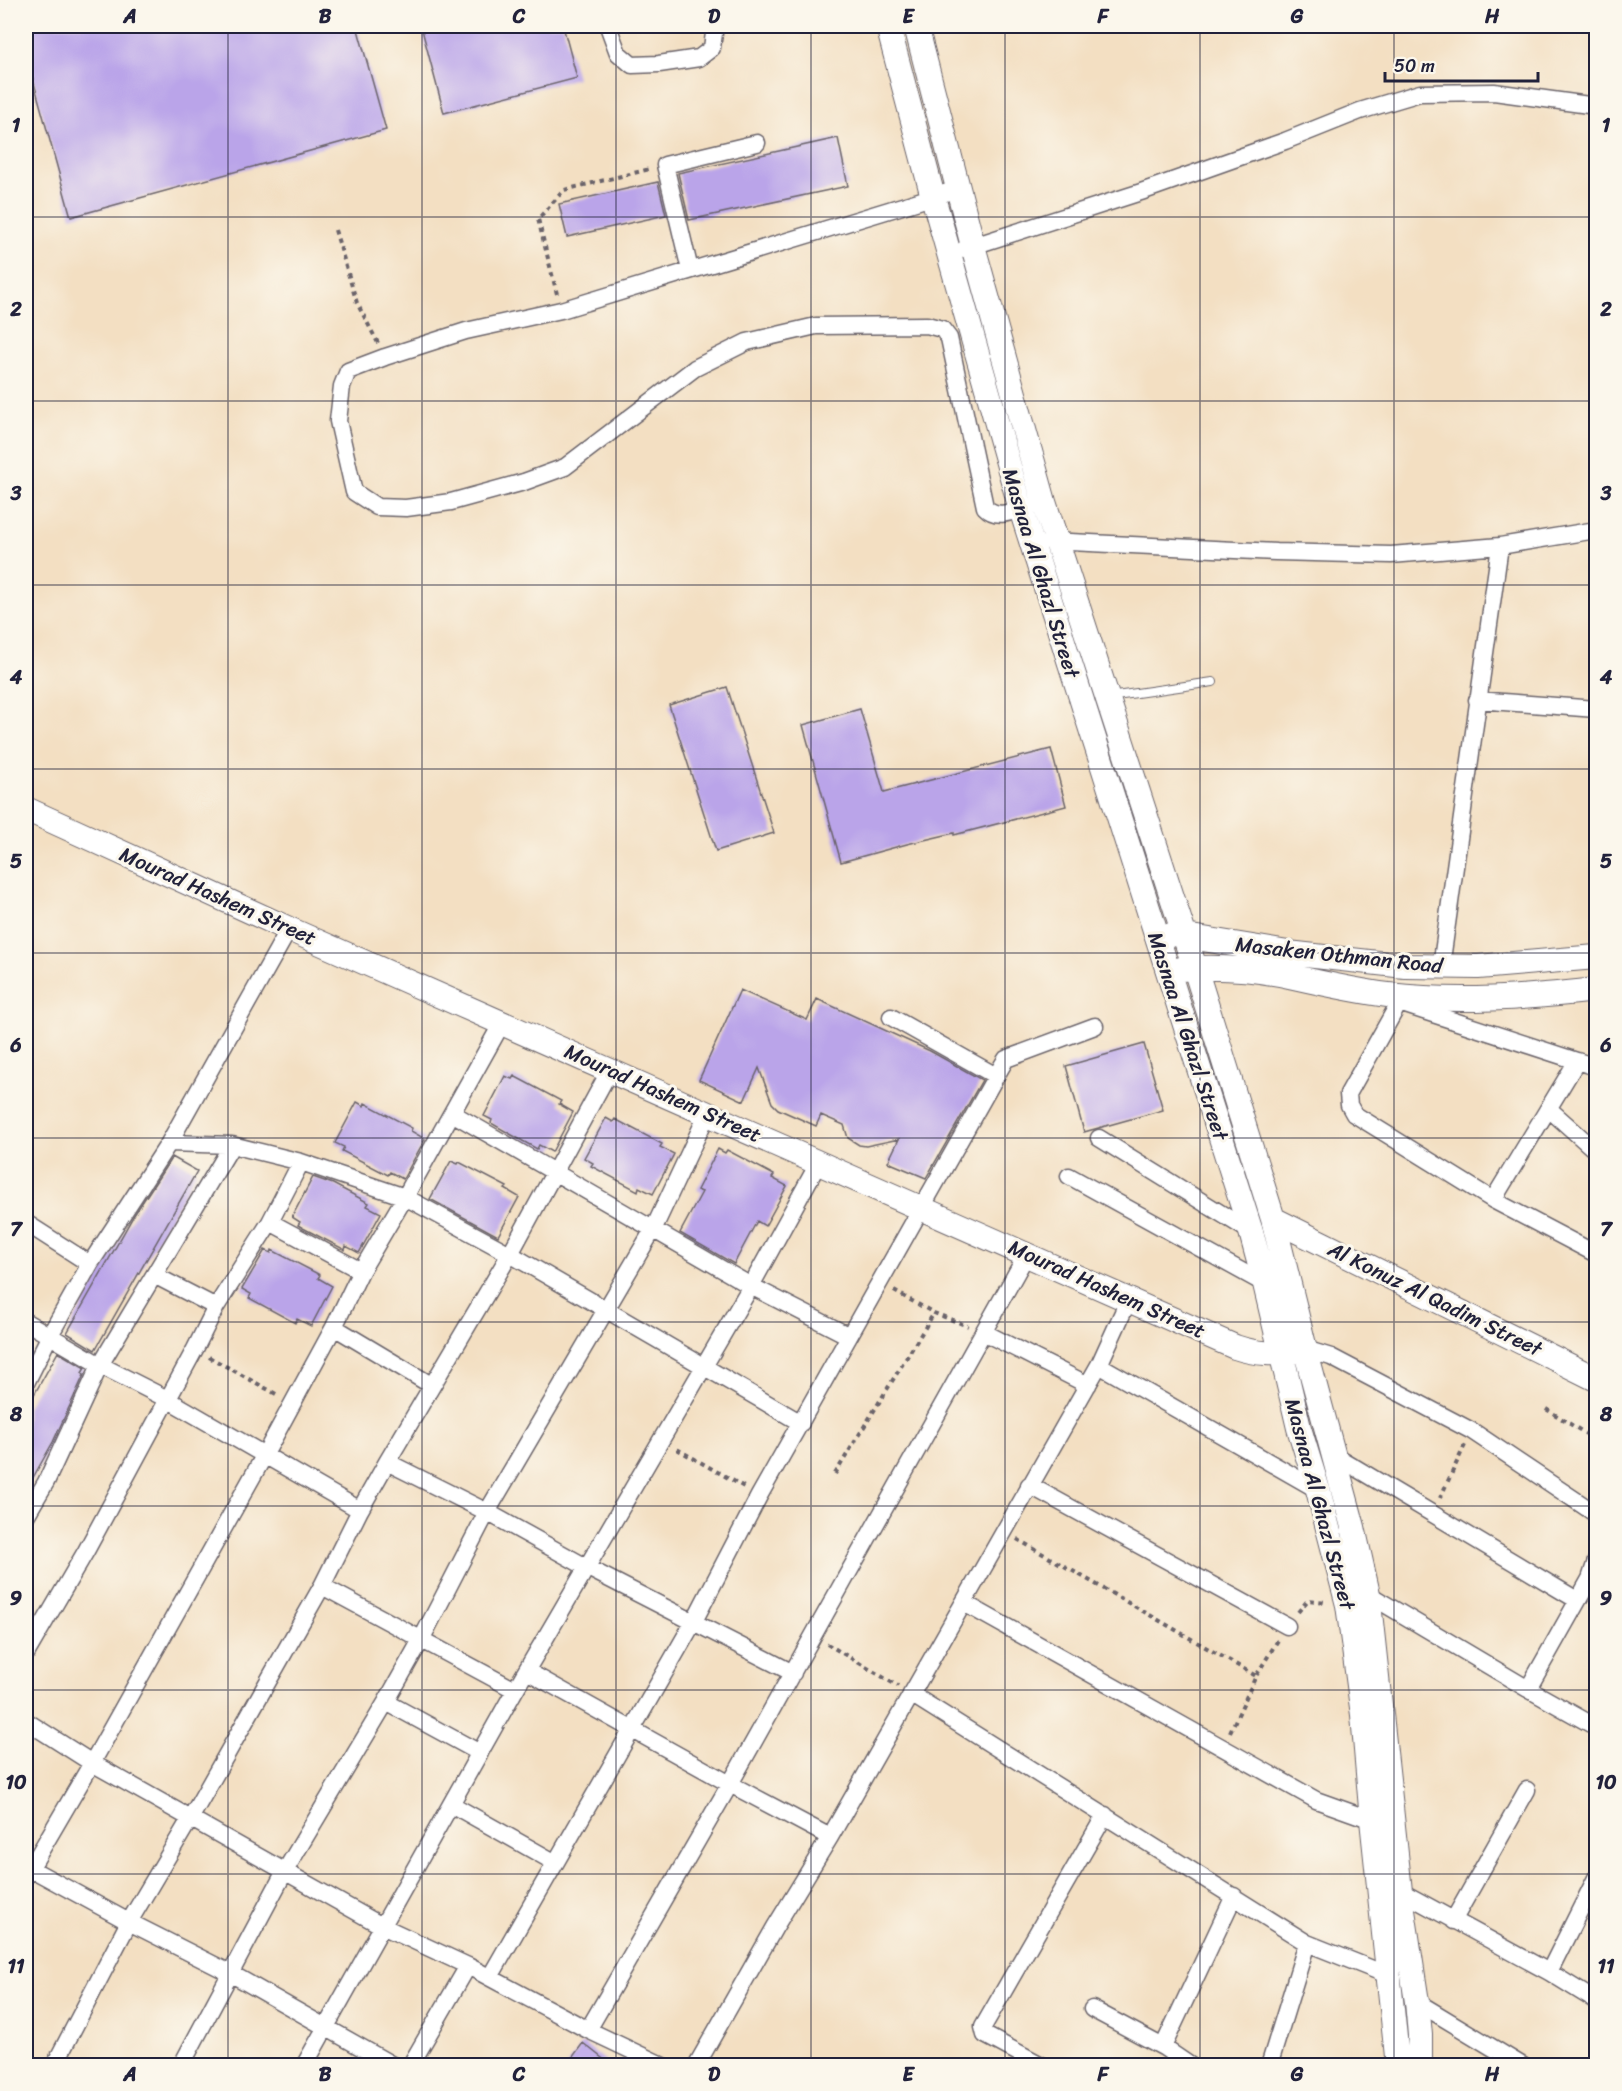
<svg xmlns="http://www.w3.org/2000/svg" width="1622" height="2091" font-family="Sriracha,sans-serif">
	<style>
		.building { fill: #baa4e9 }
		.lines { fill: none; stroke-linecap: round; stroke-linejoin: round }
		.lane-casing { stroke: #6b646a; stroke-width: 10 }
		.street-casing { stroke: #6b646a; stroke-width: 19 }
		.secondary-casing { stroke: #6b646a; stroke-width: 26 }
		.path { stroke: #6b646a; stroke-width: 4; stroke-dasharray: 4.5 4.5; stroke-linecap: butt }
		.lane { stroke: #fff; stroke-width: 8 }
		.street { stroke: #fff; stroke-width: 16 }
		.secondary { stroke: #fff; stroke-width: 24 }
		.grid { fill: none; stroke: #22223b; stroke-width: 1.5; stroke-opacity: 0.55 }
		.labels { text-anchor: middle; stroke-width: 6; stroke-linejoin: round; paint-order: stroke }
		.street-label { font-size: 21px; fill: #22223b; stroke: #fbf7ec }
		.neatline { fill: none; stroke: #22223b; stroke-width: 2 }
		.grid-label { font-size: 20px; text-anchor: middle; font-weight: bold; fill: #22223b }
	</style>
	<rect width="100%" height="100%" fill="#fbf7ec"/>
	<filter id="ink" filterUnits="userSpaceOnUse"><feTurbulence type="fractalNoise" baseFrequency=".0167" numOctaves="2"/><feDisplacementMap in="SourceGraphic" scale="12" xChannelSelector="R" yChannelSelector="G"/><feConvolveMatrix kernelMatrix="1 2 1 2 8 2 1 2 1" color-interpolation-filters="sRGB"/></filter>
	<filter id="wash" filterUnits="userSpaceOnUse"><feTurbulence type="fractalNoise" baseFrequency=".008" numOctaves="4" result="noise"/><feDisplacementMap in="SourceGraphic" scale="24" xChannelSelector="R" yChannelSelector="G"/><feGaussianBlur stdDeviation="1.35" result="paint"/><feColorMatrix in="noise" values="0 0 0 0 0 0 0 0 0 0 0 0 0 0 0 0 0 1.4 0 .05"/><feComposite in="paint" operator="in"/></filter>
	<g filter="url(#wash)">
		<rect width="100%" height="100%" fill="#f3dfc2"/>
		<g id="blocks">
			<path class="building" d="M 26,26 L 357,26 L 386,130 L 71,217 L 26,54 Z
				M 421,26 L 563,26 L 577,78 L 444,113 Z
				M 838,138 L 848,186 L 689,220 L 678,173 Z
				M 658,182 L 666,215 L 567,237 L 559,204 Z
				M 727,687 L 774,833 L 716,851 L 669,705 Z
				M 860,709 L 884,792 L 1051,749 L 1066,806 L 954,835 L 954,833 L 907,844 L 841,862 L 803,725 Z
				M 740,990 L 807,1020 L 817,999 L 930,1051 L 982,1080 L 926,1178 L 888,1162 L 899,1139 L 866,1146 L 859,1145 L 848,1138 L 844,1125 L 821,1115 L 816,1126 L 778,1109 L 772,1103 L 759,1068 L 744,1101 L 699,1080 Z
				M 1144,1044 L 1163,1110 L 1084,1132 L 1066,1066 Z
				M 505,1076 L 512,1079 L 514,1076 L 561,1101 L 559,1104 L 573,1112 L 552,1152 L 539,1145 L 537,1149 L 512,1135 L 491,1123 L 492,1120 L 484,1116 Z
				M 357,1102 L 364,1106 L 365,1103 L 412,1128 L 411,1131 L 425,1139 L 403,1179 L 390,1172 L 388,1175 L 342,1151 L 344,1147 L 335,1143 Z
				M 606,1118 L 613,1122 L 615,1119 L 662,1144 L 660,1147 L 674,1154 L 653,1194 L 639,1187 L 638,1191 L 591,1166 L 593,1163 L 584,1158 Z
				M 718,1149 L 725,1153 L 727,1150 L 774,1175 L 772,1178 L 787,1186 L 765,1226 L 757,1221 L 734,1264 L 680,1233 L 702,1192 L 697,1190 Z
				M 172,1157 L 197,1171 L 95,1350 L 67,1333 L 134,1215 Z
				M 451,1161 L 458,1164 L 459,1162 L 507,1187 L 505,1189 L 519,1197 L 498,1236 L 430,1199 Z
				M 313,1177 L 333,1184 L 369,1203 L 367,1206 L 381,1213 L 359,1253 L 346,1246 L 345,1250 L 303,1228 L 298,1225 L 300,1222 L 292,1217 Z
				M 265,1250 L 271,1253 L 272,1250 L 320,1275 L 318,1278 L 332,1286 L 311,1326 L 297,1319 L 295,1323 L 249,1298 L 251,1294 L 242,1289 Z
				M 58,1352 L 85,1368 L 82,1373 L 84,1375 L 53,1442 L 26,1490 L 26,1409 Z
				M 583,2043 L 612,2066 L 566,2066 Z"/>
		</g>
	</g>
	<g filter="url(#ink)">
		<use href="#blocks" fill-opacity="0" stroke="#6b646a" stroke-width="1.5"/>
		<g class="lines">
			<g class="lane-casing">
				<path id="lane" d="M 1109,697 L 1213,682"/>
			</g>
			<g class="street-casing">
				<path id="street" d="M 608,26 L 618,53 L 632,65 L 659,64 L 699,58 L 712,48 L 715,26
					M 958,189 L 561,310 L 466,331 L 385,357 L 348,371 L 342,386 L 338,421 L 354,492 L 377,507 L 406,508 L 451,502 L 524,482 L 565,467 L 695,368 L 747,342 L 816,326 L 927,325 L 942,329 L 949,338 L 985,507 C 997,520 1014,511 1030,506
					M 964,249 L 1141,192 L 1285,141 L 1360,111 L 1420,93 L 1494,92 L 1596,106
					M 690,270 L 665,165 L 757,143
					M 1049,541 L 1276,552 L 1391,555 L 1500,546 L 1596,530
					M 1477,700 L 1596,709
					M 1441,967 L 1500,546
					M 891,1017 L 996,1076
					M 1577,1061 L 1399,1003 L 1348,1094 L 1349,1105 L 1354,1114 L 1493,1200 L 1596,1254
					M 1549,1109 L 1596,1151
					M 452,1113 L 751,1286 L 849,1336
					M 1099,1138 L 1251,1232
					M 169,1143 L 232,1145
					M 1069,1176 L 1265,1284
					M 1493,1200 L 1577,1061 L 1596,1067
					M 270,1222 L 361,1271
					M 26,1223 L 90,1264
					M 154,1275 L 216,1307
					M 26,1322 L 100,1365 L 167,1399 L 360,1510
					M 334,1327 L 431,1385
					M 983,1332 L 1088,1385
					M 1305,1349 L 1331,1357 L 1472,1431 L 1596,1514
					M 1099,1365 L 1129,1299
					M 26,1383 L 50,1335 L 90,1264 L 169,1143 L 289,929
					M 1334,1455 L 1577,1600
					M 387,1462 L 487,1512 L 586,1567 L 793,1673
					M 1029,1485 L 1287,1626
					M 26,1516 L 46,1482 L 100,1365 L 232,1145 L 301,1162 L 405,1197 L 510,1254 L 801,1423
					M 322,1586 L 515,1690
					M 1368,1594 L 1528,1689 L 1596,1727
					M 964,1603 L 1316,1800 L 1372,1820
					M 26,1654 L 86,1551 L 195,1349 L 216,1307 L 270,1222 L 301,1162
					M 527,1671 L 730,1784 L 830,1837
					M 1528,1689 L 1590,1579 L 1596,1561
					M 911,1694 L 1307,1943 L 1390,1976
					M 386,1702 L 480,1753
					M 26,1721 L 92,1763 L 382,1926 L 468,1966 L 588,2030 L 664,2066
					M 451,1804 L 554,1862
					M 26,1866 L 129,1922 L 230,1973 L 394,2066
					M 26,1876 L 92,1763 L 264,1456 L 334,1327 L 361,1271 L 405,1197 L 502,1023
					M 1400,1891 L 1549,1972 L 1596,2001
					M 1453,1921 L 1527,1790
					M 1549,1972 L 1596,1878
					M 490,1977 L 693,1623 L 759,1496 L 996,1076 L 1006,1059 L 1095,1026
					M 1417,2002 L 1523,2066
					M 1092,2009 L 1163,2047 L 1191,2066
					M 588,2030 L 730,1784 L 1027,1254
					M 1163,2047 L 1234,1896
					M 54,2066 L 129,1922 L 190,1819 L 322,1586 L 360,1510 L 387,1462 L 510,1254 L 610,1070
					M 181,2066 L 285,1871 L 386,1702 L 421,1640 L 487,1512 L 654,1228 L 708,1113
					M 304,2066 L 515,1690 L 751,1286 L 819,1162
					M 410,2066 L 468,1966
					M 696,2066 L 775,1927 L 830,1837 L 1099,1365 L 1318,1490
					M 1043,2066 L 985,2035 L 983,2027 L 1105,1815
					M 1269,2066 L 1307,1943"/>
			</g>
			<g class="secondary-casing">
				<path id="secondary" d="M 888,26 L 933,197 L 1021,509 L 1251,1232 L 1265,1284 L 1299,1428 L 1318,1490 L 1348,1605 L 1363,1715 L 1372,1820 L 1398,2066
					M 916,26 L 973,246 L 1044,502 L 1195,968 L 1273,1219 L 1305,1349 L 1353,1527 L 1368,1594 L 1400,1891 L 1417,2002 L 1420,2035 L 1420,2066
					M 26,809 L 289,929 L 1235,1347 C 1259,1355 1272,1354 1297,1351
					M 1173,934 L 1288,953 L 1405,966 L 1478,967 L 1596,957
					M 1181,969 C 1218,966 1257,969 1294,977 C 1325,984 1356,991 1388,995 C 1458,1003 1526,998 1596,990
					M 1273,1219 L 1596,1379"/>
			</g>
			<path class="path" d="M 335,230 L 357,303 L 378,343
				M 557,294 L 538,219 L 564,190 L 650,169
				M 894,1291 L 934,1313 L 968,1326
				M 209,1357 L 278,1395
				M 1546,1409 L 1596,1440
				M 677,1449 L 746,1488
				M 835,1474 L 934,1313
				M 1440,1498 L 1465,1445
				M 1017,1539 L 1256,1676
				M 1298,1612 L 1308,1600 L 1327,1602
				M 827,1644 L 898,1686
				M 1230,1732 L 1256,1676 L 1278,1640"/>
			<use href="#lane" class="lane"/>
			<use href="#street" class="street"/>
			<use href="#secondary" class="secondary"/>
		</g>
	</g>
	<path class="grid" d="M 228,26 L 228,2066M 422,26 L 422,2066M 616,26 L 616,2066M 811,26 L 811,2066M 1005,26 L 1005,2066M 1200,26 L 1200,2066M 1394,26 L 1394,2066M 26,217 L 1596,217M 26,401 L 1596,401M 26,585 L 1596,585M 26,769 L 1596,769M 26,953 L 1596,953M 26,1138 L 1596,1138M 26,1322 L 1596,1322M 26,1506 L 1596,1506M 26,1690 L 1596,1690M 26,1874 L 1596,1874"/>
	<g class="labels">
		<g class="street-label">
			<text transform="translate(1041 573) rotate(73)" y="7">Masnaa Al Ghazl Street</text>
			<text transform="translate(218 896) rotate(24)" y="7">Mourad Hashem Street</text>
			<text transform="translate(1339 955) rotate(6)" y="7">Masaken Othman Road</text>
			<text transform="translate(1188 1036) rotate(72)" y="7">Masnaa Al Ghazl Street</text>
			<text transform="translate(663 1093) rotate(24)" y="7">Mourad Hashem Street</text>
			<text transform="translate(1107 1289) rotate(24)" y="7">Mourad Hashem Street</text>
			<text transform="translate(1435 1299) rotate(26)" y="7">Al Konuz Al Qadim Street</text>
			<text transform="translate(1320 1504) rotate(75)" y="7">Masnaa Al Ghazl Street</text>
		</g>
	</g>
	<rect width="1622" height="2091" fill="none" stroke="#fbf7ec" stroke-width="66"/>
	<path d="M1385 72v9h153v-9" fill="none" stroke="#22223b" stroke-width="3"/>
	<text x="1394" y="72" font-size="18" fill="#22223b" stroke="#fbf7ec" stroke-width="4.5" paint-order="stroke">50 m</text>
	<rect x="33" y="33" width="1556" height="2025" class="neatline"/>
	<g class="grid-label">
		<text x="130" y="23">A</text>
		<text x="325" y="23">B</text>
		<text x="519" y="23">C</text>
		<text x="714" y="23">D</text>
		<text x="908" y="23">E</text>
		<text x="1103" y="23">F</text>
		<text x="1297" y="23">G</text>
		<text x="1492" y="23">H</text>
		<text x="16" y="132">1</text>
		<text x="1606" y="132">1</text>
		<text x="16" y="316">2</text>
		<text x="1606" y="316">2</text>
		<text x="16" y="500">3</text>
		<text x="1606" y="500">3</text>
		<text x="16" y="684">4</text>
		<text x="1606" y="684">4</text>
		<text x="16" y="868">5</text>
		<text x="1606" y="868">5</text>
		<text x="16" y="1052">6</text>
		<text x="1606" y="1052">6</text>
		<text x="16" y="1236">7</text>
		<text x="1606" y="1236">7</text>
		<text x="16" y="1421">8</text>
		<text x="1606" y="1421">8</text>
		<text x="16" y="1605">9</text>
		<text x="1606" y="1605">9</text>
		<text x="16" y="1789">10</text>
		<text x="1606" y="1789">10</text>
		<text x="16" y="1973">11</text>
		<text x="1606" y="1973">11</text>
		<text x="130" y="2081">A</text>
		<text x="325" y="2081">B</text>
		<text x="519" y="2081">C</text>
		<text x="714" y="2081">D</text>
		<text x="908" y="2081">E</text>
		<text x="1103" y="2081">F</text>
		<text x="1297" y="2081">G</text>
		<text x="1492" y="2081">H</text>
	</g>
</svg>
